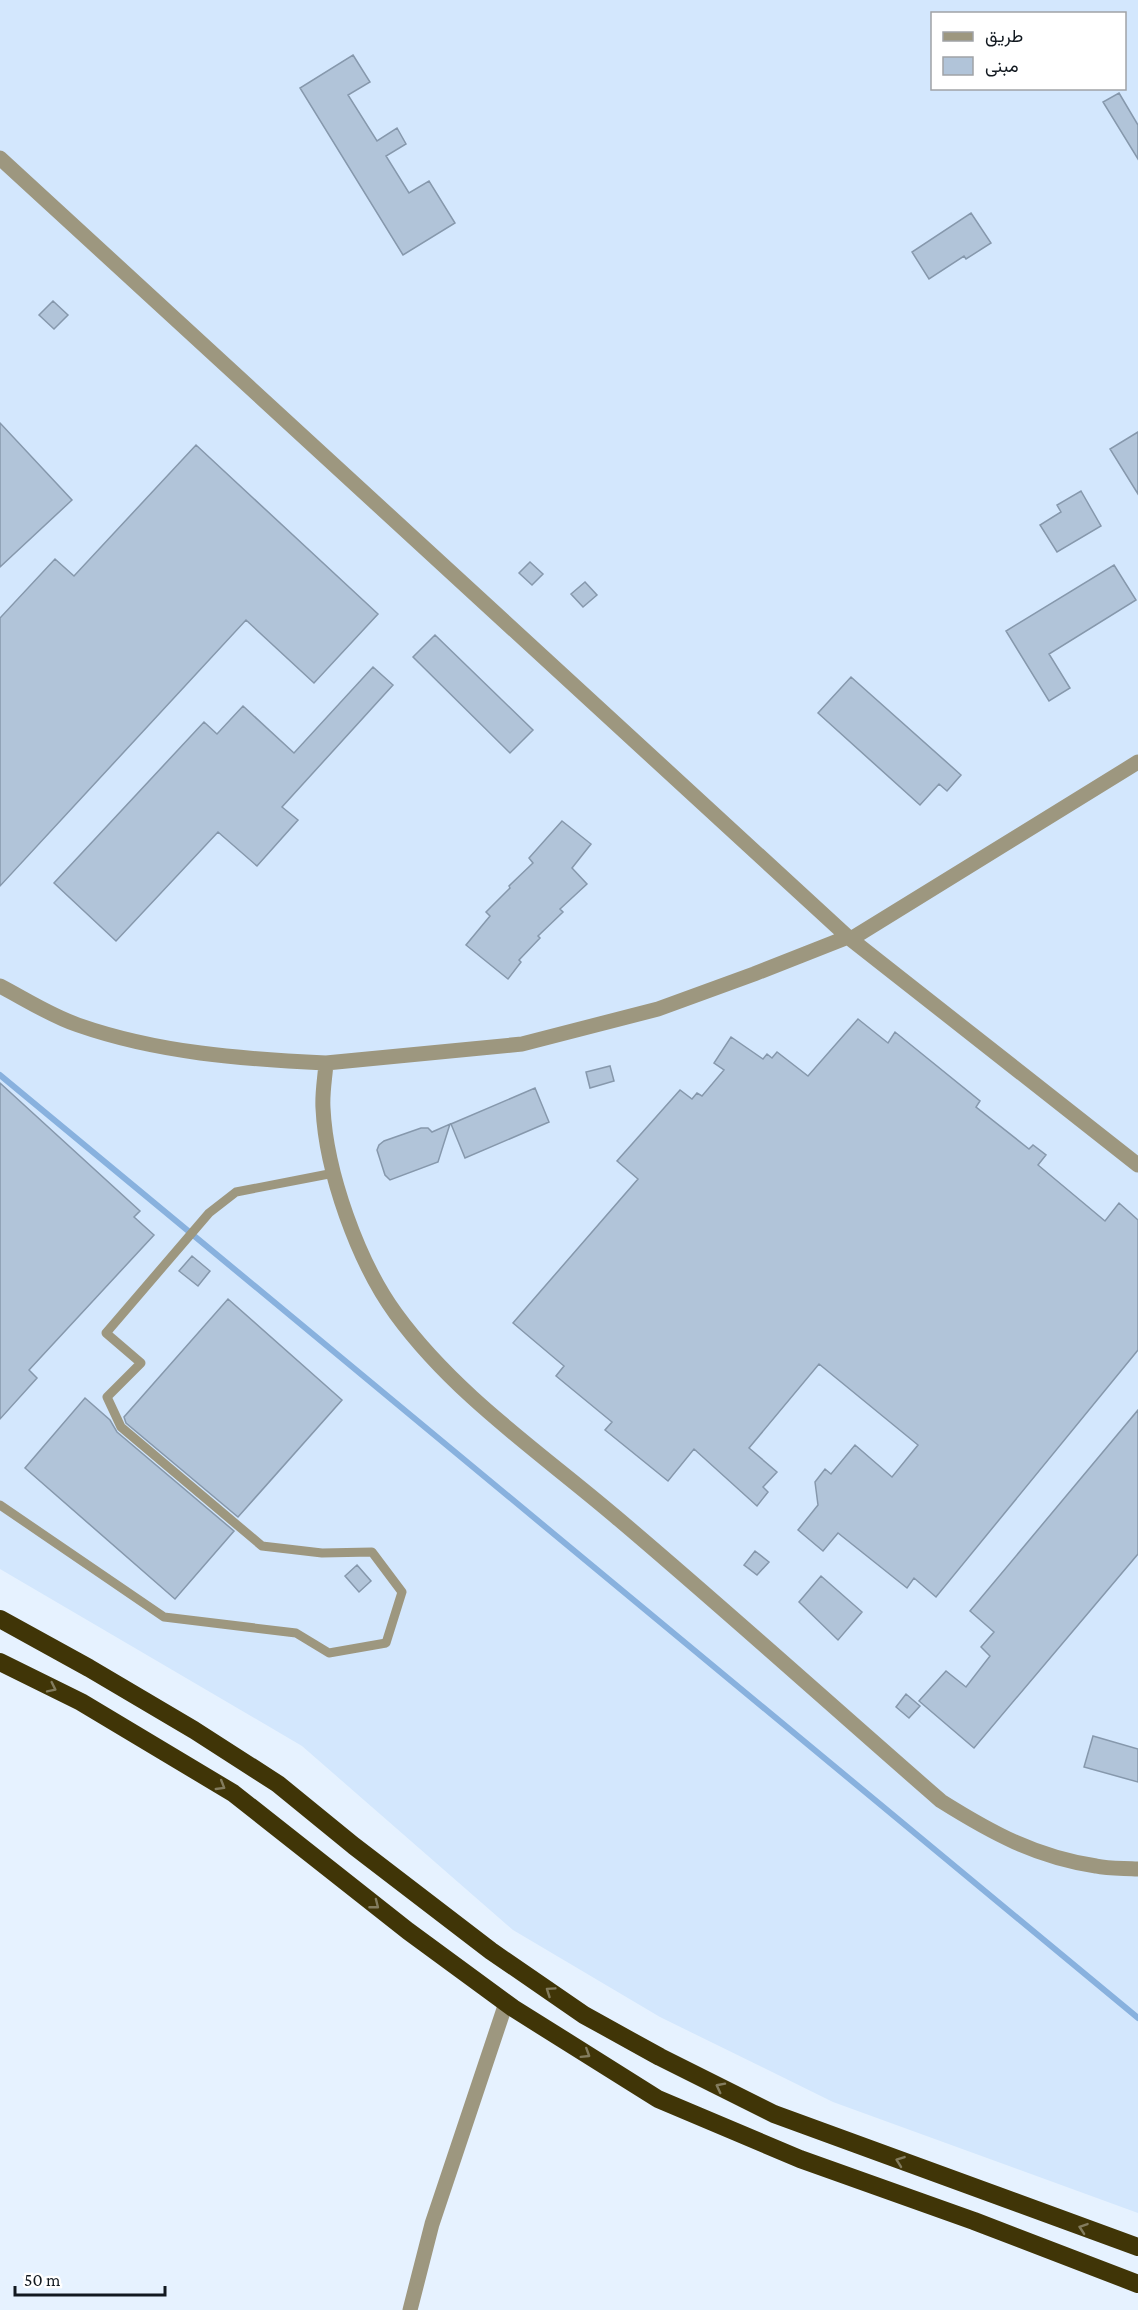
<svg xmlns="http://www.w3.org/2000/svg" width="1138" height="2310" font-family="'Crimson Pro',Vazirmatn,serif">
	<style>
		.built { fill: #d3e7fd; fill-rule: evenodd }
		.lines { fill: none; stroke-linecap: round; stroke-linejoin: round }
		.stream { stroke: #88b1de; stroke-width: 6 }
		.building { fill: #b1c4d9; stroke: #8698ac; stroke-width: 1.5 }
		.lane { stroke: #9d977f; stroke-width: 9 }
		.street { stroke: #9d977f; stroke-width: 15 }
		.highway { stroke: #403507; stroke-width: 18 }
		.oneway { stroke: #837c5e }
	</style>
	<rect width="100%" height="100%" fill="#e6f2ff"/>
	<path class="built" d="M 0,0 L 1138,0 L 1138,2213 L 833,2102 L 660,2017 L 513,1930 L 302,1746 L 0,1569 ZM 932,14 L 1124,14 L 1124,88 L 932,88 Z"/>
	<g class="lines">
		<path class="stream" d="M 0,1075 L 1138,2018"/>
	</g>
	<path class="building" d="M 353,55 L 370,82 L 348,95 L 377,141 L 397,128 L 406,144 L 386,156 L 409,193 L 429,181 L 455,223 L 403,255 L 300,88 Z
		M 1119,93 L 1138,125 L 1138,159 L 1103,102 Z
		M 971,213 L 991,243 L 966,259 L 964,256 L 929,279 L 912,252 Z
		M 53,301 L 68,315 L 54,329 L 39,315 Z
		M 0,423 L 72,500 L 0,567 Z
		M 1138,432 L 1138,494 L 1110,449 Z
		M 196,445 L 378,614 L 314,683 L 246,620 L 0,886 L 0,618 L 55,559 L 74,576 Z
		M 1081,491 L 1101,526 L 1057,552 L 1040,525 L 1061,512 L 1057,505 Z
		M 530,562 L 543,574 L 532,585 L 519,573 Z
		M 1114,565 L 1136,600 L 1049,654 L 1070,688 L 1049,701 L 1006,631 Z
		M 585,582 L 597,595 L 583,607 L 571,594 Z
		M 435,635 L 533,730 L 510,753 L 413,657 Z
		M 373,667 L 393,685 L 282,807 L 298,820 L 257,866 L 218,832 L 116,941 L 54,883 L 204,722 L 217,734 L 243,706 L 294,753 Z
		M 851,677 L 961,775 L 947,791 L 939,784 L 920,805 L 818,713 Z
		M 562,821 L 591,844 L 572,868 L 587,884 L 560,909 L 563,912 L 538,936 L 540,938 L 519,960 L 521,962 L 508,979 L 466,945 L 490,916 L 486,912 L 510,888 L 509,886 L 533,863 L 529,858 Z
		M 858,1019 L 888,1043 L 895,1032 L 980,1101 L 976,1107 L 1029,1149 L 1033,1145 L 1046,1155 L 1038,1165 L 1105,1221 L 1119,1203 L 1138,1220 L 1138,1350 L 936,1597 L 914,1578 L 907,1588 L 838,1533 L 823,1551 L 798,1530 L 818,1505 L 815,1482 L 825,1469 L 831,1474 L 855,1445 L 892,1477 L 918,1445 L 819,1364 L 749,1448 L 777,1472 L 763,1487 L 768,1492 L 757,1506 L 694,1449 L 668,1481 L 605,1430 L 612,1422 L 556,1376 L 564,1366 L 513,1323 L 638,1179 L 617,1161 L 680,1090 L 692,1099 L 697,1093 L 702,1096 L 724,1070 L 714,1063 L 731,1037 L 763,1059 L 767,1054 L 772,1058 L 777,1052 L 808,1076 Z
		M 610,1066 L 614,1081 L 590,1088 L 586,1072 Z
		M 0,1083 L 140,1211 L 134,1217 L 154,1235 L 29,1370 L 37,1378 L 0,1419 Z
		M 535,1088 L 549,1122 L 465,1158 L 451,1124 Z
		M 450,1124 L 438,1162 L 390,1180 L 385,1175 L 377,1150 L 379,1145 L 384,1141 L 421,1128 L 428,1128 L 432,1132 Z
		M 192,1256 L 210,1271 L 198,1286 L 179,1271 Z
		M 228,1299 L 342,1400 L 238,1517 L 126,1423 L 124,1417 Z
		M 85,1398 L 110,1420 L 117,1432 L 234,1531 L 175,1599 L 25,1468 Z
		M 1138,1410 L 1138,1554 L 974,1748 L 919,1701 L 946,1671 L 966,1687 L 990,1656 L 981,1647 L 994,1632 L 970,1611 Z
		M 755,1551 L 769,1562 L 757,1575 L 744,1565 Z
		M 357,1565 L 371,1581 L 359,1592 L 345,1576 Z
		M 821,1576 L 862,1612 L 838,1640 L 799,1602 Z
		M 906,1694 L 920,1706 L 909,1718 L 896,1707 Z
		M 1093,1736 L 1138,1749 L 1138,1782 L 1084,1767 Z"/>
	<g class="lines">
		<path class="lane" d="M 0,1505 L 164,1617 L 296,1633 L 329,1653 L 386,1643 L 402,1592 L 372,1552 L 322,1553 L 262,1546 L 121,1427 L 107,1397 L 141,1363 L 106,1333 L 209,1213 L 236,1192 L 334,1173"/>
		<path class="street" d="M 0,158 L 848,937 L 1138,1165
			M 848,937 L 754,974 L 658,1009 L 522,1044 L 326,1063 C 325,1078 322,1093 323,1108 C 326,1172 358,1262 396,1314 C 455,1395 541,1453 616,1517 C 726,1610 833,1707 941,1801 C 992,1833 1036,1857 1096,1866 C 1109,1869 1124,1868 1138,1869
			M 851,939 L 1138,762
			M 0,986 C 25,999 51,1016 78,1025 C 158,1053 242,1059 326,1063
			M 410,2310 L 432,2224 L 506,2003"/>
		<path class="highway" d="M 0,1619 L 89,1668 L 194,1730 L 278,1784 L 354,1846 L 491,1951 L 584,2015 L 660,2057 L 774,2114 L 1138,2247
			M 0,1662 L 81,1702 L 233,1793 L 408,1931 L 513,2008 L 658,2099 L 800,2159 L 974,2221 L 1138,2284"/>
	</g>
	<defs><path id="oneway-chevron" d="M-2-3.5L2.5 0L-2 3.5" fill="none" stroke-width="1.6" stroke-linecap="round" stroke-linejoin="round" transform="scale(1.5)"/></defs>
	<g class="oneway">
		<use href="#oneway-chevron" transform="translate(52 1688) rotate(26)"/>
		<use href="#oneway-chevron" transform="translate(221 1786) rotate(31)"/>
		<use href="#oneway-chevron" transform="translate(375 1905) rotate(38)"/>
		<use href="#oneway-chevron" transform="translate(550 1991) rotate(-146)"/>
		<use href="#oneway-chevron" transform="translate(586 2054) rotate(32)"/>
		<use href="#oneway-chevron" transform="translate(720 2087) rotate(-153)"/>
		<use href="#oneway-chevron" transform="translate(900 2161) rotate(-160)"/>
		<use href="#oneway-chevron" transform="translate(1083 2228) rotate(-161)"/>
	</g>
	<rect x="931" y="12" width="195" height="78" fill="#ffffff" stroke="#a0a3a6" stroke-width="1.5"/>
	<rect x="943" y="32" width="30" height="9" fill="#9d977f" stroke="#a0a3a6" stroke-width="1.5"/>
	<text x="985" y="42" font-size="18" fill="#121920">طريق</text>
	<rect x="943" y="57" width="30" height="18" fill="#b1c4d9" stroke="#a0a3a6" stroke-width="1.5"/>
	<text x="985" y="72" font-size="18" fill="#121920">مبنى</text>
	<path d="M15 2286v9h150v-9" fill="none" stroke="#121920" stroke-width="3"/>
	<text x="24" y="2286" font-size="18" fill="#121920" stroke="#ffffff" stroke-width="4.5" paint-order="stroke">50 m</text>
</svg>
